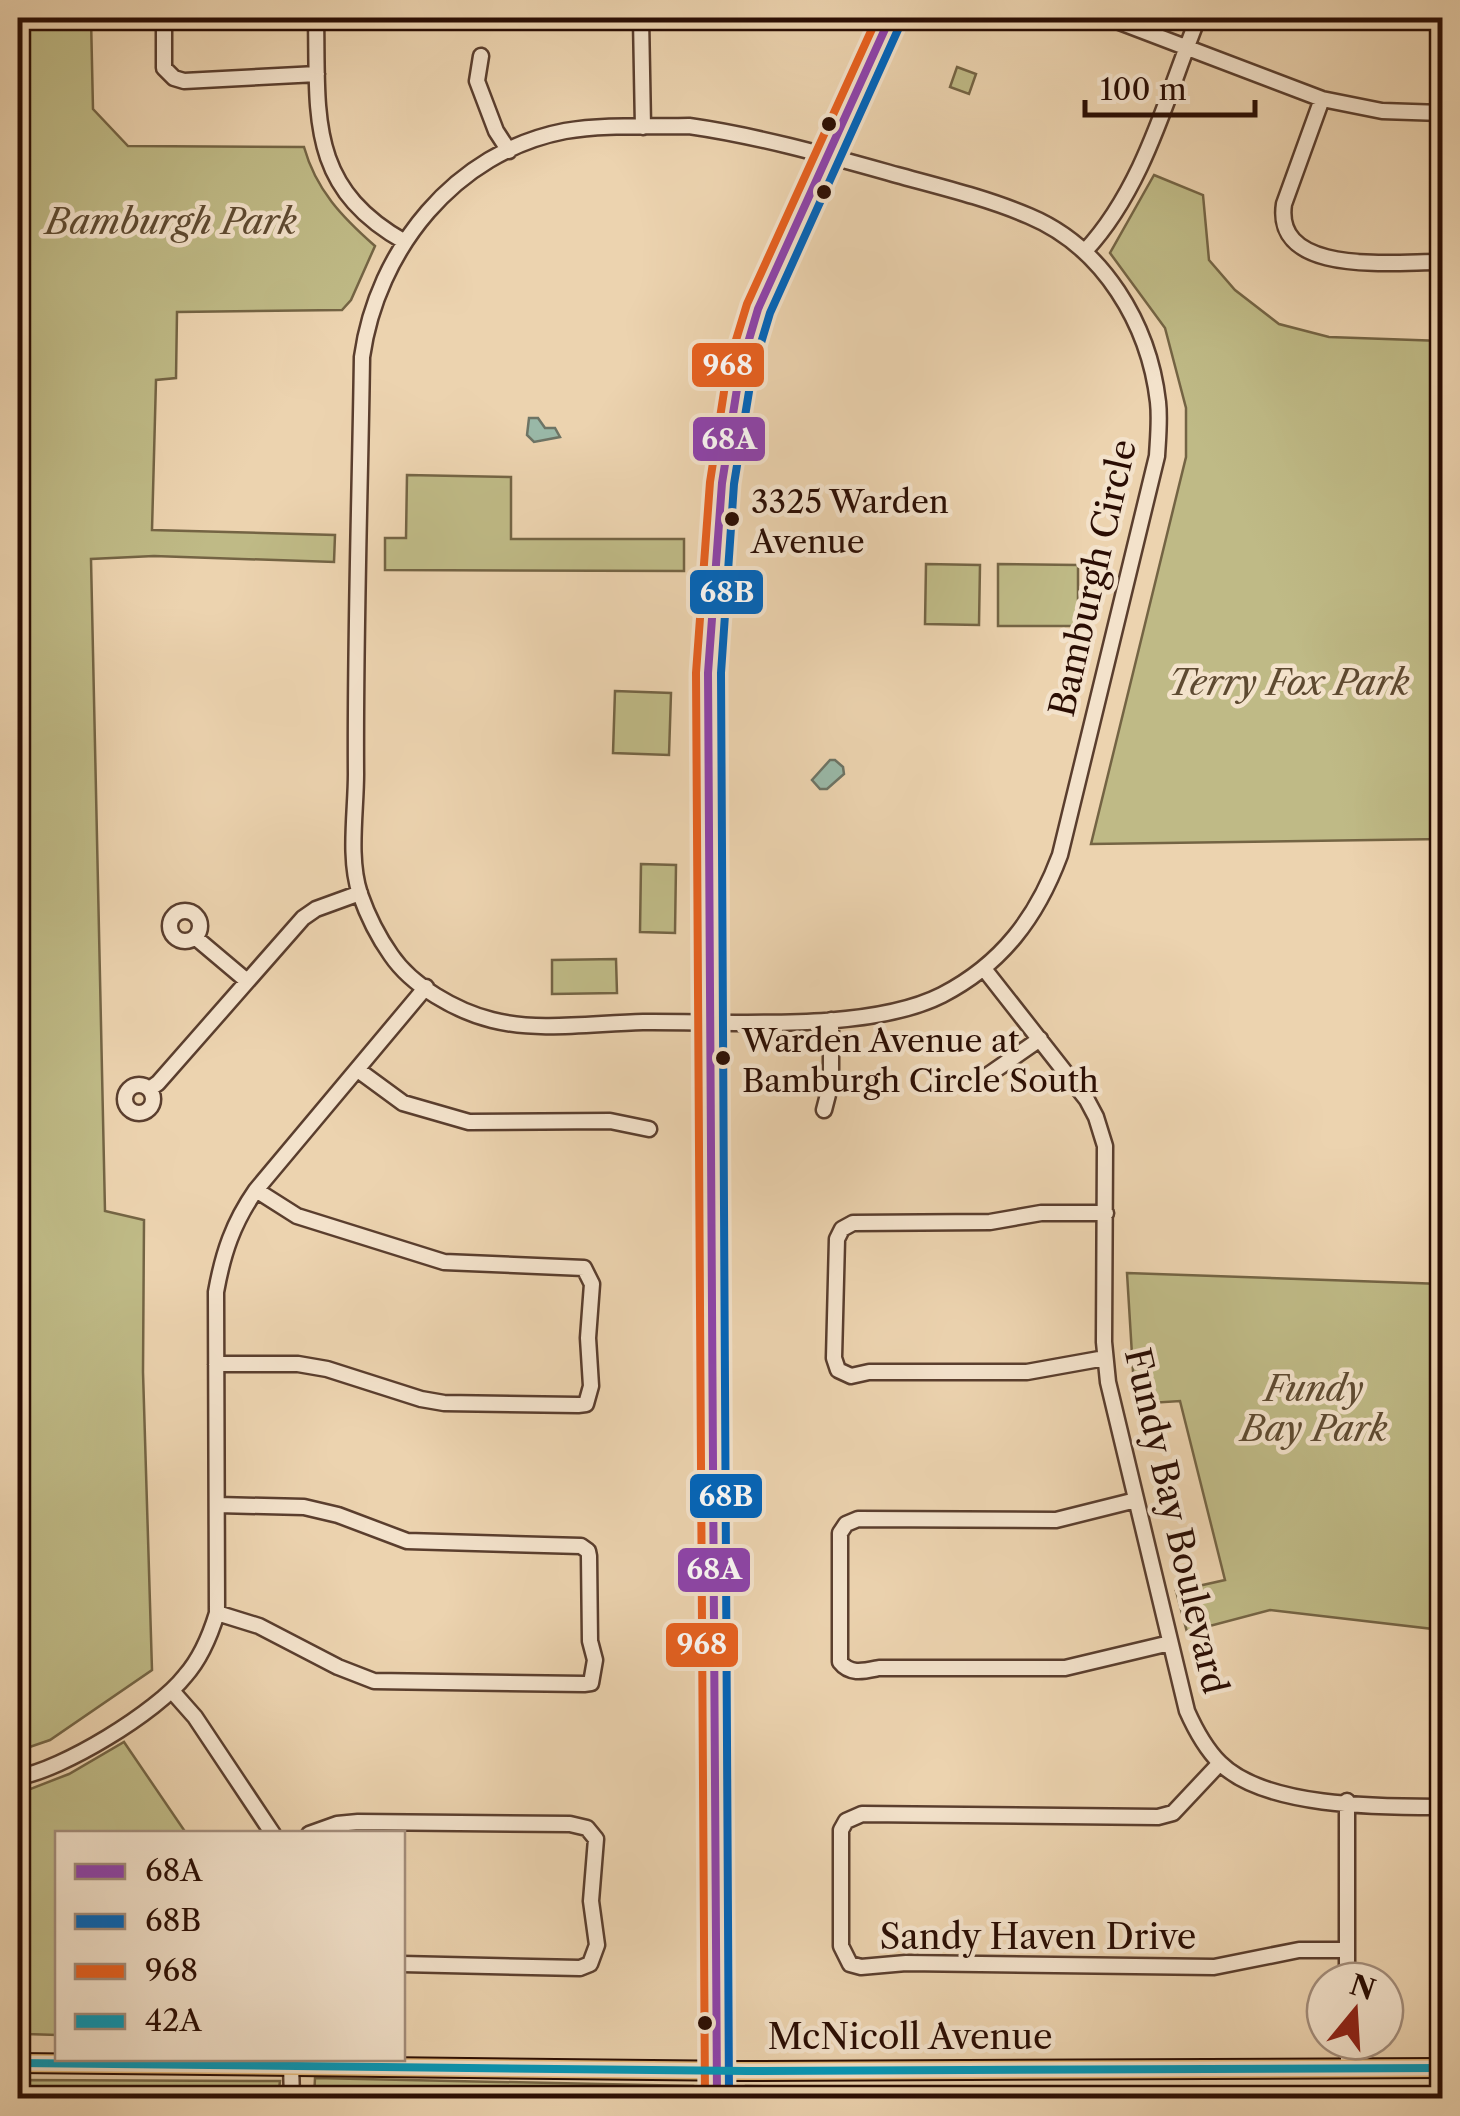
<svg xmlns="http://www.w3.org/2000/svg" width="1460" height="2116" font-family="'Libre Caslon Text',serif">
	<style>
		.green { fill: #bfba86; stroke: #746444; stroke-width: 2.5 }
		.water { fill: #99b8a7; stroke: #6d7465; stroke-width: 2.5 }
		.lines { fill: none; stroke-linecap: round; stroke-linejoin: round }
		.minor-casing { stroke: #5a3e2e; stroke-width: 19 }
		.major-casing { stroke: #2a0d03; stroke-width: 22 }
		.minor { stroke: #f3e2cb; stroke-width: 14 }
		.major { stroke: #e6ba78; stroke-width: 18 }
		.bus-1-casing { stroke: #f3e2cb; stroke-width: 15 }
		.bus-2-casing { stroke: #f3e2cb; stroke-width: 15 }
		.bus-3-casing { stroke: #f3e2cb; stroke-width: 15 }
		.bus-4-casing { stroke: #f3e2cb; stroke-width: 15 }
		.bus-1 { stroke: #8e44ad; stroke-width: 8 }
		.bus-2 { stroke: #0065bd; stroke-width: 8 }
		.bus-3 { stroke: #e86120; stroke-width: 8 }
		.bus-4 { stroke: #0499ba; stroke-width: 8 }
		.bus-dot { fill: #2a0d03; stroke: #f3e2cb; stroke-width: 4 }
		.labels { text-anchor: middle; stroke-width: 9; stroke-linejoin: round; paint-order: stroke }
		.bus-label { font-size: 32px; fill: #2a0d03; stroke: #f3e2cb; text-anchor: start }
		.park-label { font-size: 35px; font-style: italic; fill: #5e4a31; stroke: #f3e2cb }
		.street-label { font-size: 35px; fill: #2a0d03; stroke: #f3e2cb }
		.line-badge { stroke: #f3e2cb; stroke-width: 4 }
		.badge-label { font-size: 28px; text-anchor: middle; font-weight: bold; fill: #fff }
	</style>
	<rect width="100%" height="100%" fill="#ecd3af"/>
	<filter id="stains"><feTurbulence type="fractalNoise" baseFrequency=".002" numOctaves="4"/><feColorMatrix values="0 0 0 0 .2 0 0 0 0 .09 0 0 0 0 .02 0 0 0 .5 -.17"/></filter>
	<radialGradient id="worn" r=".72"><stop offset=".6" stop-color="#630" stop-opacity="0"/><stop offset="1" stop-color="#630" stop-opacity=".3"/></radialGradient>
	<path class="green" d="M 25,18 L 91,18 L 93,109 L 128,146 L 304,147 C 316,190 342,217 375,246 L 351,300 L 342,310 L 177,312 L 176,378 L 156,380 L 152,530 L 335,535 L 334,562 L 154,556 L 91,559 L 105,1211 L 144,1220 L 143,1372 L 152,1670 L 50,1740 L 18,1751 L 18,1206 L 27,989 Z
		M 957,67 L 976,74 L 969,94 L 950,87 Z
		M 1154,175 L 1203,195 L 1209,260 L 1235,290 L 1279,324 L 1329,337 L 1442,341 L 1442,839 L 1091,844 L 1186,457 L 1186,408 L 1165,328 L 1110,253 Z
		M 407,475 L 511,477 L 511,539 L 684,539 L 684,571 L 385,570 L 385,538 L 406,538 Z
		M 926,564 L 980,565 L 979,625 L 925,624 Z
		M 998,564 L 1078,565 L 1078,626 L 998,626 Z
		M 615,691 L 671,693 L 669,755 L 613,753 Z
		M 641,864 L 676,865 L 675,933 L 640,932 Z
		M 616,959 L 617,993 L 552,994 L 552,960 Z
		M 1127,1273 L 1442,1284 L 1442,1630 L 1270,1610 L 1187,1632 L 1176,1591 L 1225,1580 L 1180,1401 L 1135,1404 Z
		M 124,1742 L 186,1833 L 58,1834 L 57,2035 L 26,2034 L 25,1791 L 69,1774 Z
		M 315,2078 L 693,2086 L 693,2098 L 314,2098 Z
		M 18,2080 L 280,2081 L 278,2098 L 18,2098 Z
		M 746,2086 L 1442,2093 L 1442,2098 L 746,2098 Z"/>
	<path class="water" d="M 529,418 L 538,418 L 545,428 L 555,428 L 560,437 L 534,442 L 527,435 Z
		M 830,760 L 835,760 L 843,767 L 844,774 L 827,789 L 820,789 L 812,780 Z"/>
	<g class="lines">
		<g class="minor-casing">
			<path id="minor" d="M 164,18 L 164,68 L 174,78 L 184,81 L 317,74
				M 316,18 C 318,116 307,187 405,242
				M 641,18 L 643,127
				M 823,18 L 836,18
				M 1109,18 L 1322,99 L 1382,111 L 1442,113
				M 481,56 L 477,81 L 496,131 L 509,151
				M 1322,99 L 1284,204 C 1273,278 1398,261 1442,262
				M 689,126 C 759,136 829,156 897,175 C 941,187 987,198 1029,216 C 1103,247 1149,324 1158,402 C 1160,420 1158,438 1157,456 L 1060,855 C 1037,917 1002,964 942,995 C 867,1033 727,1021 643,1022 C 594,1023 539,1032 492,1020 C 456,1011 412,986 391,955 C 379,938 367,914 360,894 C 348,858 356,812 356,774 C 355,635 360,496 362,357 C 377,250 455,152 565,131 C 606,124 648,127 689,126 Z
				M 1085,251 C 1144,188 1167,95 1198,18
				M170 926a15 15 0 1 1 30 0a15 15 0 1 1-30 0Z
				M 196,938 L 247,981
				M 985,970 L 1087,1100 L 1096,1117 L 1105,1146 L 1104,1342 L 1108,1382 L 1187,1711 C 1195,1729 1205,1748 1220,1763 C 1265,1808 1382,1807 1442,1807
				M 358,1070 L 403,1103 L 469,1122 L 610,1121 L 649,1129
				M 981,1080 L 1040,1039
				M125 1099a14 14 0 1 1 28 0a14 14 0 1 1-28 0Z
				M 151,1088 L 158,1083 L 303,918 L 316,909 L 360,893
				M 824,1110 L 831,1083 L 831,1020
				M 1105,1358 L 1027,1372 L 869,1372 L 851,1376 L 838,1370 L 834,1358 L 837,1239 L 842,1229 L 853,1223 L 990,1222 L 1041,1213 L 1106,1213
				M 216,1364 L 298,1364 L 327,1369 L 421,1399 L 444,1403 L 578,1405 L 586,1404 L 591,1386 L 588,1338 L 592,1284 L 584,1268 L 444,1262 L 297,1216 L 256,1190
				M 1136,1500 L 1056,1520 L 858,1519 L 846,1524 L 840,1533 L 840,1662 C 850,1675 864,1671 879,1668 L 1065,1668 L 1170,1643
				M 217,1613 L 259,1626 L 338,1667 L 374,1681 L 584,1684 L 591,1683 L 595,1660 L 590,1641 L 589,1556 L 588,1551 L 581,1546 L 407,1541 L 338,1515 L 304,1507 L 218,1505
				M 172,1691 L 195,1717 L 273,1834
				M 1220,1763 L 1173,1813 L 1158,1817 L 862,1814 L 846,1821 L 841,1830 L 841,1946 L 850,1964 L 861,1967 L 906,1963 L 1214,1967 L 1299,1950 L 1347,1950
				M 18,1777 C 62,1770 157,1712 185,1676 C 201,1658 210,1636 217,1613 L 216,1292 C 223,1253 233,1223 256,1190 L 426,987
				M 1347,1801 L 1347,1981
				M 309,1834 L 337,1824 L 358,1822 L 570,1824 L 587,1828 L 596,1839 L 591,1901 L 597,1945 L 590,1964 L 580,1968 L 402,1964
				M 1348,2041 L 1348,2068
				M 291,2065 L 292,2098"/>
		</g>
		<g class="major-casing">
			<path id="major" d="M 18,2063 L 747,2071 L 1442,2068
				M 717,2098 L 708,673 L 722,483 L 740,370 L 758,309 L 890,18"/>
		</g>
		<use href="#minor" class="minor"/>
		<use href="#major" class="major"/>
		<g class="bus-1-casing">
			<path id="bus-1" d="M 717,2098 L 708,673 L 722,483 L 740,370 L 758,309 L 890,18"/>
		</g>
		<g class="bus-2-casing">
			<path id="bus-2" d="M 729,2098 L 721,673 L 734,484 L 752,373 L 770,313 L 901,23"/>
		</g>
		<g class="bus-3-casing">
			<path id="bus-3" d="M 705,2098 L 696,673 L 710,482 L 728,366 L 747,304 L 877,18"/>
		</g>
		<g class="bus-4-casing">
			<path id="bus-4" d="M 18,2063 L 747,2071 L 1442,2068"/>
		</g>
		<use href="#bus-1" class="bus-1"/>
		<use href="#bus-2" class="bus-2"/>
		<use href="#bus-3" class="bus-3"/>
		<use href="#bus-4" class="bus-4"/>
	</g>
	<g class="bus-dot">
		<circle cx="829" cy="124" r="9"/>
		<circle cx="824" cy="192" r="9"/>
		<circle cx="732" cy="519" r="9"/>
		<circle cx="723" cy="1058" r="9"/>
		<circle cx="705" cy="2023" r="9"/>
	</g>
	<g class="labels">
		<g class="bus-label">
			<text x="751" y="513">3325 Warden<tspan x="751" dy="40">Avenue</tspan></text>
			<text x="742" y="1052">Warden Avenue at<tspan x="742" dy="40">Bamburgh Circle South</tspan></text>
		</g>
		<g class="park-label">
			<text x="171" y="234">Bamburgh Park</text>
			<text x="1289" y="695">Terry Fox Park</text>
			<text x="1314" y="1401">Fundy<tspan x="1314" dy="40">Bay Park</tspan></text>
		</g>
		<g class="street-label">
			<text transform="translate(1093 578) rotate(-77)" y="12">Bamburgh Circle</text>
			<text transform="translate(1176 1521) rotate(77)" y="12">Fundy Bay Boulevard</text>
			<text x="1038" y="1949">Sandy Haven Drive</text>
			<text x="910" y="2049">McNicoll Avenue</text>
		</g>
	</g>
	<g class="line-badge">
		<rect x="690" y="341" width="76" height="48" rx="10" fill="#e86120"/>
		<rect x="691" y="415" width="76" height="48" rx="10" fill="#8e44ad"/>
		<rect x="688" y="568" width="77" height="48" rx="10" fill="#0065bd"/>
		<rect x="688" y="1472" width="76" height="48" rx="10" fill="#0065bd"/>
		<rect x="676" y="1546" width="76" height="48" rx="10" fill="#8e44ad"/>
		<rect x="664" y="1621" width="76" height="48" rx="10" fill="#e86120"/>
	</g>
	<g class="badge-label">
		<text x="728" y="375">968</text>
		<text x="729" y="449">68A</text>
		<text x="727" y="602">68B</text>
		<text x="726" y="1506">68B</text>
		<text x="714" y="1579">68A</text>
		<text x="702" y="1654">968</text>
	</g>
	<rect width="1460" height="2116" fill="none" stroke="#ecd3af" stroke-width="60"/>
	<rect x="20" y="20" width="1420" height="2076" fill="none" stroke="#2a0d03" stroke-width="5"/>
	<rect x="30" y="30" width="1400" height="2056" fill="none" stroke="#2a0d03" stroke-width="2.5"/>
	<rect x="55" y="1831" width="350" height="230" fill="#f3e2cb" stroke="#a38d7b" stroke-width="2.5"/>
	<rect x="75" y="1864" width="50" height="15" fill="#8e44ad" stroke="#a38d7b" stroke-width="2.5"/>
	<text x="145" y="1881" font-size="30" fill="#2a0d03">68A</text>
	<rect x="75" y="1914" width="50" height="15" fill="#0065bd" stroke="#a38d7b" stroke-width="2.5"/>
	<text x="145" y="1931" font-size="30" fill="#2a0d03">68B</text>
	<rect x="75" y="1964" width="50" height="15" fill="#e86120" stroke="#a38d7b" stroke-width="2.5"/>
	<text x="145" y="1981" font-size="30" fill="#2a0d03">968</text>
	<rect x="75" y="2014" width="50" height="15" fill="#0499ba" stroke="#a38d7b" stroke-width="2.5"/>
	<text x="145" y="2031" font-size="30" fill="#2a0d03">42A</text>
	<g transform="translate(1355 2011) rotate(18)"><circle r="48" fill="#f3e2cb" stroke="#a38d7b" stroke-width="2.5"/>
	<path d="M0-8L18 38L0 25L-18 38Z" fill="#8f2418"/>
	<text y="-15" font-size="28" font-weight="bold" text-anchor="middle" fill="#2a0d03">N</text>
	</g>
	<path d="M1085 100v15h170v-15" fill="none" stroke="#2a0d03" stroke-width="5"/>
	<text x="1100" y="100" font-size="30" fill="#2a0d03" stroke="#f3e2cb" stroke-width="8" paint-order="stroke">100 m</text>
	<rect width="100%" height="100%" filter="url(#stains)"/>
	<rect width="100%" height="100%" fill="url(#worn)"/>
</svg>
